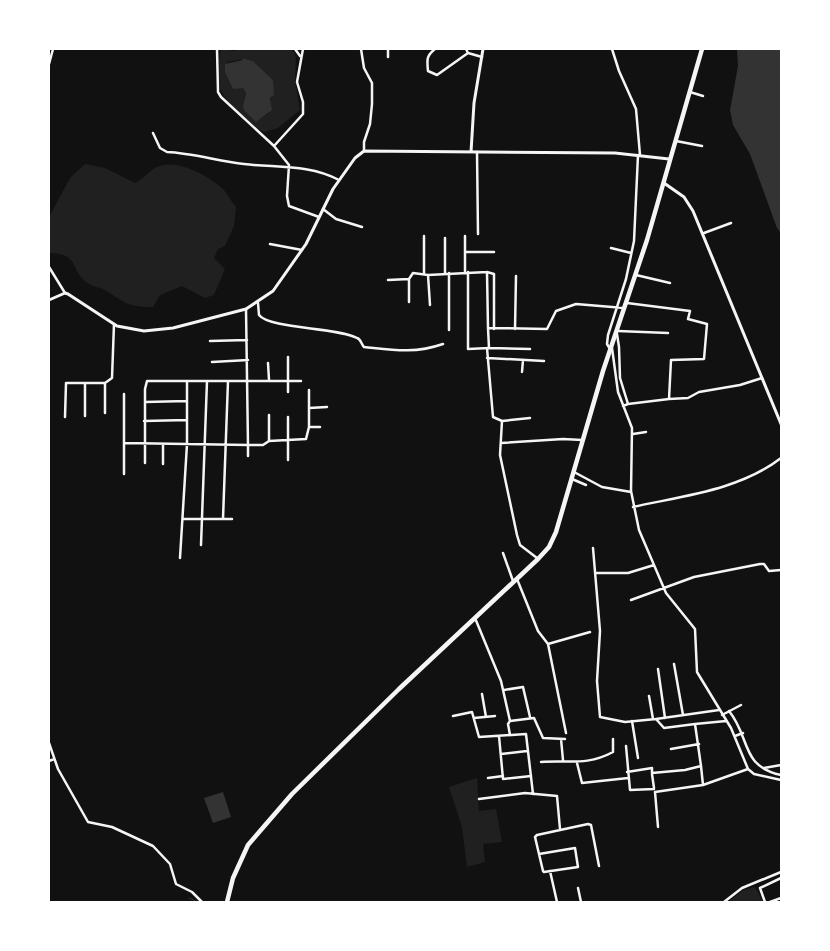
<svg xmlns="http://www.w3.org/2000/svg" width="830" height="951" font-family="'Times New Roman',serif">
	<style>
		.green { fill: #202020; fill-rule: evenodd }
		.water { fill: #333 }
		.lines { fill: none; stroke-linecap: round; stroke-linejoin: round }
		.stream { stroke: #333; stroke-width: 1 }
		.minor { stroke: #f5f5f5; stroke-width: 2.5 }
		.tertiary { stroke: #f5f5f5; stroke-width: 3 }
		.trunk { stroke: #f5f5f5; stroke-width: 4.5 }
	</style>
	<rect width="100%" height="100%" fill="#111"/>
	<path class="green" d="M 221,49 L 234,51 L 240,49 L 291,49 L 295,54 L 296,60 L 295,81 L 300,110 L 278,128 L 265,132 C 253,128 224,101 220,88 C 217,79 219,58 221,49 ZM 244,59 L 253,61 L 273,80 L 269,113 L 257,121 L 243,106 L 246,93 L 243,88 L 237,88 L 227,62 Z
		M 85,164 L 105,168 L 135,183 C 145,178 150,170 157,167 C 176,158 207,175 222,188 C 227,193 231,201 236,207 L 234,226 L 225,246 L 218,249 L 214,258 L 225,269 L 214,295 L 205,298 L 182,286 L 160,295 L 153,307 C 126,307 125,302 103,289 C 98,287 90,286 86,282 C 69,268 80,254 49,253 L 49,217 L 70,178 Z
		M 477,778 L 479,811 L 496,809 L 502,842 L 483,844 L 485,862 L 467,867 L 462,827 L 449,787 Z
		M 755,887 L 763,902 L 728,902 L 743,890 Z"/>
	<path class="water" d="M 737,49 L 781,49 L 781,233 L 777,228 L 750,154 L 733,125 L 730,110 L 738,66 Z
		M 241,58 L 253,61 L 273,80 L 274,95 L 270,98 L 272,110 L 256,122 L 244,110 L 243,106 L 246,93 L 243,88 L 233,89 L 225,72 L 225,64 L 243,60 Z
		M 223,792 L 231,817 L 213,823 L 204,798 Z"/>
	<g class="lines">
		<path class="stream" d="M 189,898 L 198,902"/>
		<path class="minor" d="M 217,49 L 218,92 L 221,97 L 274,146 L 289,165 L 287,196 L 289,206 L 319,217
			M 295,49 L 300,56
			M 361,49 L 364,68 L 372,83 L 372,104 L 370,124 L 364,142 L 364,151
			M 388,49 L 388,57
			M 435,49 C 426,56 427,60 428,71 L 437,75 L 468,53
			M 466,49 L 468,53 L 482,57
			M 612,49 L 619,71 L 636,109 L 640,155
			M 49,64 L 53,49
			M 690,92 L 703,96
			M 153,133 L 160,148 L 167,152 C 192,153 218,161 244,164 C 276,168 309,164 339,180
			M 676,141 L 702,146
			M 274,146 L 303,114 L 303,102 L 297,82 L 303,49
			M 477,152 L 478,234
			M 323,209 L 336,219 L 362,227
			M 704,233 L 731,223
			M 424,236 L 424,274
			M 270,244 L 302,250
			M 611,248 L 631,253
			M 465,252 L 494,252
			M 49,267 L 65,293
			M 465,272 L 465,236
			M 468,272 L 468,349 L 489,348
			M 487,272 L 494,274 L 494,329
			M 445,273 L 445,238
			M 428,275 L 430,305
			M 636,275 L 670,283
			M 388,280 L 409,279
			M 409,302 L 409,279 L 413,273 L 428,275 L 487,272 L 488,328 L 547,329 L 556,311 L 576,304 L 624,308
			M 258,303 L 259,315 C 270,329 336,327 357,338 C 361,339 361,344 364,347 C 393,350 414,354 443,344
			M 627,303 L 690,311 L 688,319 L 707,324 L 704,359 L 671,360 L 669,399 L 628,404
			M 488,328 L 489,348 L 530,349
			M 515,329 L 516,276
			M 449,330 L 449,273
			M 618,331 L 668,333
			M 617,334 L 619,347 L 620,378 L 628,404 L 623,406
			M 210,341 L 247,340
			M 487,348 L 493,417 L 502,421 L 530,418
			M 612,348 L 618,392 L 632,428 L 631,491 L 639,530 L 666,593 L 695,629 L 697,672 L 731,728 L 748,769 L 754,774 L 781,780
			M 610,349 L 607,344 L 608,335 L 626,279 L 634,241 L 638,155
			M 487,358 L 544,361
			M 212,362 L 248,360
			M 268,363 L 269,380
			M 522,372 L 523,360
			M 105,383 L 105,413
			M 288,392 L 288,357
			M 669,399 L 688,398 L 699,392 L 740,385 L 762,378
			M 145,402 L 187,401
			M 309,408 L 327,407
			M 269,415 L 269,441
			M 85,416 L 85,384
			M 65,417 L 66,383 L 105,383 L 112,378 L 114,324
			M 144,421 L 187,420
			M 502,421 L 500,455 L 517,535 L 520,545 L 537,558
			M 310,427 L 320,427
			M 633,434 L 646,432
			M 124,443 L 248,445 L 246,309
			M 501,443 L 563,439 L 582,440
			M 248,456 L 248,445 L 263,445 L 269,441 L 306,439 L 309,427 L 309,390
			M 288,460 L 288,417
			M 145,463 L 145,389 L 147,381 L 301,381
			M 163,464 L 163,444
			M 574,472 L 602,487 L 631,492
			M 124,474 L 124,394
			M 572,479 L 586,485
			M 633,507 C 682,496 740,490 781,458
			M 184,519 L 223,519 L 228,381
			M 223,519 L 232,519
			M 201,545 L 207,381
			M 593,548 L 600,631 L 597,681 L 600,717 L 625,722 L 656,719 L 664,728 L 695,724 L 701,766 L 685,770 L 652,773 L 652,768 L 627,772
			M 503,553 L 513,581
			M 180,558 L 187,444 L 187,381
			M 595,573 L 628,573 L 654,565
			M 517,579 L 538,631 L 548,644 L 566,733
			M 631,600 L 694,577 L 760,564 L 764,564 L 769,571 L 781,570
			M 475,618 L 501,681 L 510,721 L 534,718 L 543,738 L 565,739
			M 548,644 L 590,632
			M 674,664 L 683,715
			M 658,669 L 665,718
			M 504,690 L 523,687 L 530,717
			M 482,694 L 486,717
			M 649,696 L 653,719
			M 729,711 C 751,738 740,766 781,775
			M 722,715 L 741,705
			M 453,716 L 472,712 L 479,737 L 526,734 L 533,794
			M 474,718 L 495,716
			M 656,719 L 719,710
			M 632,721 L 638,758
			M 695,724 L 726,721
			M 510,735 L 508,724 L 510,721
			M 499,736 L 503,779 L 531,776
			M 735,736 L 743,733
			M 561,739 L 563,760
			M 49,743 L 58,769 L 88,822 L 112,827 L 153,846 L 170,864 L 176,884 L 192,892 L 202,902
			M 626,746 L 630,790 L 654,789
			M 671,749 L 699,744
			M 501,754 L 527,751
			M 49,761 L 54,759
			M 541,762 C 569,760 587,766 613,752 L 613,739
			M 577,763 L 582,783 L 628,778
			M 701,766 L 703,785
			M 764,768 L 781,765
			M 652,774 L 654,788
			M 488,778 L 503,776
			M 479,799 L 525,793 L 557,796 L 560,829
			M 658,827 L 655,792 L 703,785 L 748,769
			M 539,854 L 575,848 L 578,867 L 544,872 L 543,871 L 535,837 L 537,835 L 588,824 L 591,825 L 599,866
			M 550,871 L 557,902
			M 578,888 L 581,902
			M 724,902 L 742,888 L 781,872
			M 765,902 L 760,888 L 781,878
			M 770,902 L 781,898"/>
		<path class="tertiary" d="M 471,152 L 474,103 L 483,49
			M 664,183 L 684,197 L 693,211 L 781,424
			M 49,300 L 65,293 L 68,294 L 117,326 L 144,331 L 173,328 L 246,309 L 273,291 L 306,244 L 333,189 L 355,158 L 364,151 L 615,153 L 669,159"/>
		<path class="trunk" d="M 227,902 L 233,878 L 248,845 L 292,794 L 399,689 L 538,559 L 549,547 L 556,532 L 603,371 L 647,240 L 702,49"/>
	</g>
	<rect width="830" height="951" fill="none" stroke="#ffffff" stroke-width="100"/>
</svg>
